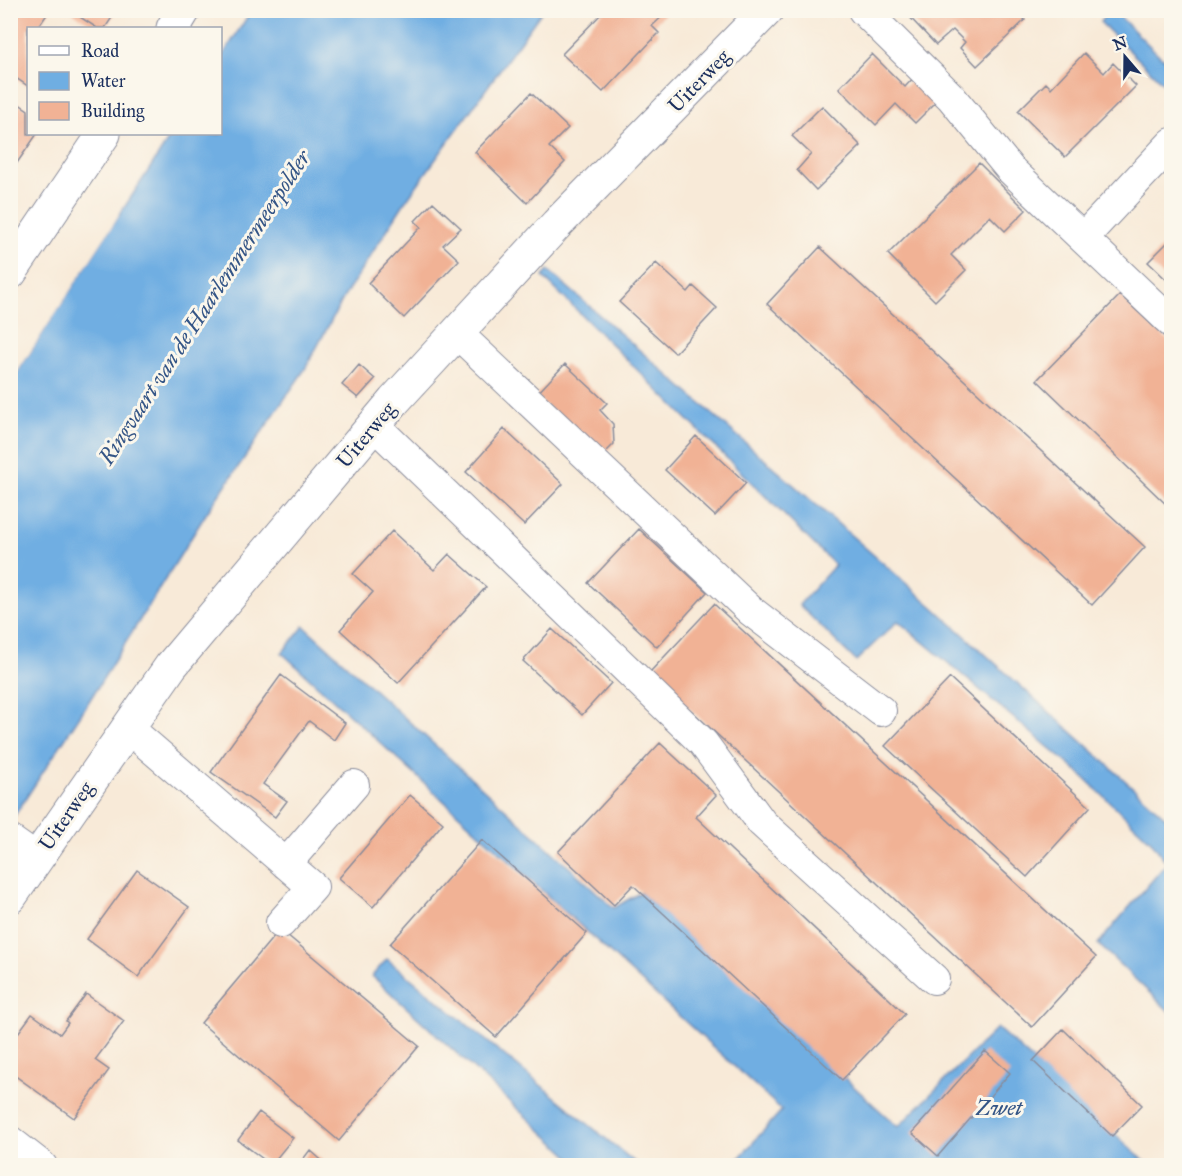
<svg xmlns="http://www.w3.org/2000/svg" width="1182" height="1176" font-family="'IM FELL Great Primer',serif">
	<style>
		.water { fill: #6faee2; stroke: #456ea0; stroke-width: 1.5 }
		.pier { fill: #f8ead8 }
		.building { fill: #f1b295 }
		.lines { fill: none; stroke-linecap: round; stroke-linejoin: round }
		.service-casing { stroke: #8a8c9b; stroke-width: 32 }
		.minor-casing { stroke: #8a8c9b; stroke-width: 35 }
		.service { stroke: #fff; stroke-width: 30 }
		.minor { stroke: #fff; stroke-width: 33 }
		.labels { text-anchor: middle; stroke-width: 6; stroke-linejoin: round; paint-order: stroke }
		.street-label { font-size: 21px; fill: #1b2f5e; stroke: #fbf7ec }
		.water-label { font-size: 22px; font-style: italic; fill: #345586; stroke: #fbf7ec }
	</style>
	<rect width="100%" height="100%" fill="#fbf7ec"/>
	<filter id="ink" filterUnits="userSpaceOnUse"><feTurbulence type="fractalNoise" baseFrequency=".0167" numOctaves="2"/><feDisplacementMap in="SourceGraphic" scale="12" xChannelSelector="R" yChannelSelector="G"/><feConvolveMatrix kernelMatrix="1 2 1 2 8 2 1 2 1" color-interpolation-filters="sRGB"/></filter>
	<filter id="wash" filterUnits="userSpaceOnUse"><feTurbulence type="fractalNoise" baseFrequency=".008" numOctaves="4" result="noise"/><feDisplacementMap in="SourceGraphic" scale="24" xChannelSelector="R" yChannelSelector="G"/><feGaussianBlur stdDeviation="1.35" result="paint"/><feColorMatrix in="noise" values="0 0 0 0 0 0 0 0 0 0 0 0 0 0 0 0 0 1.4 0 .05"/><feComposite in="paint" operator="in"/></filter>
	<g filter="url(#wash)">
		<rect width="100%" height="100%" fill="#f8ead8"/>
		<path class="water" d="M 251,11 L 542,11 L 405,202 L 344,297 L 305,369 L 206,514 L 81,714 L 11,821 L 11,382 L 172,134 L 220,134 L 221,58 Z
			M 1109,11 L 1114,11 L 1161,57 L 1171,62 L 1171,91 L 1100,22 Z
			M 548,270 L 933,607 L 1171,822 L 1171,1013 L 1098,944 L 1167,863 L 1151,841 L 1078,772 L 898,621 L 856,661 L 799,605 L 835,565 L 543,277 Z
			M 304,626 L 614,908 L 641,892 L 898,1127 L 997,1028 L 1149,1165 L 733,1165 L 782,1110 L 282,653 Z
			M 387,959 L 638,1165 L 579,1165 L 372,976 Z"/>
		<path class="pier" d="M 116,214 L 119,216 L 11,382 L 10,377 Z"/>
		<g id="blocks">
			<path class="building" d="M 10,10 L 50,10 L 39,26 L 43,28 L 28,28 L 28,86 L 10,74 L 10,38 L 13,34 L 10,32 Z
				M 69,10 L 117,10 L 105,28 L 97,28 Z
				M 605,10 L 667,12 L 652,26 L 659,33 L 603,92 L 562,54 Z
				M 903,10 L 1016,10 L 1025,20 L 977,66 L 960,48 L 965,42 L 953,30 L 936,45 Z
				M 1084,53 L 1104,73 L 1113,63 L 1136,86 L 1065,157 L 1018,111 L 1046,83 L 1051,88 Z
				M 872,54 L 905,87 L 916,75 L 939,99 L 915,123 L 896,104 L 876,125 L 839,88 Z
				M 531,93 L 568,128 L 549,147 L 565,162 L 527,203 L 475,152 Z
				M 10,98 L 28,110 L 28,134 L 37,134 L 10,173 Z
				M 822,106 L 861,146 L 816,190 L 797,170 L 811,154 L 792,136 Z
				M 979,163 L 1026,210 L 1005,231 L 990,216 L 951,255 L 966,270 L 935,301 L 888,254 Z
				M 433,202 L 461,228 L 443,245 L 459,260 L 404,318 L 368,283 L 421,227 L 415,221 Z
				M 1172,238 L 1172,285 L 1148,262 Z
				M 820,247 L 1145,547 L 1092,605 L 767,304 Z
				M 656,263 L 688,292 L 693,286 L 717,308 L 675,353 L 619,302 Z
				M 1120,295 L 1172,344 L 1172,510 L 1037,380 Z
				M 565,364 L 607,403 L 600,410 L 613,424 L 614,444 L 601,457 L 535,396 Z
				M 359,365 L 375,379 L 358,398 L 342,385 Z
				M 504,429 L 563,484 L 524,525 L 466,472 Z
				M 696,436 L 746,483 L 715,516 L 665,470 Z
				M 639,529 L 707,592 L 657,647 L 588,583 Z
				M 392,531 L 434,570 L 449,554 L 486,587 L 398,683 L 340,630 L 373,592 L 353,574 Z
				M 714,604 L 1096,957 L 1032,1027 L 650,672 Z
				M 552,629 L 611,683 L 582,715 L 523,661 Z
				M 281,675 L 345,723 L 334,740 L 309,721 L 263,784 L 287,801 L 275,817 L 211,772 Z
				M 950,678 L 1090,807 L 1027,877 L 885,746 Z
				M 660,743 L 716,795 L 696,817 L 905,1014 L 842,1080 L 633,885 L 614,905 L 558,852 Z
				M 410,795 L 443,823 L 373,907 L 339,878 Z
				M 482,840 L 587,933 L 496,1037 L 390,944 Z
				M 137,870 L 189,907 L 138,977 L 87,939 Z
				M 280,929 L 419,1046 L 339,1141 L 201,1023 Z
				M 86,994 L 124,1021 L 95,1060 L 109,1070 L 74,1118 L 10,1072 L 10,1044 L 32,1014 L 60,1034 L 68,1023 L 66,1021 Z
				M 1063,1029 L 1142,1105 L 1112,1136 L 1033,1061 Z
				M 985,1051 L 1010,1073 L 938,1156 L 912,1133 Z
				M 259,1112 L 293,1138 L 271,1165 L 238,1140 Z
				M 310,1150 L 328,1166 L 298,1166 Z"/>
		</g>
	</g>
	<g filter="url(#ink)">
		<use href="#blocks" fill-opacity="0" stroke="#8a8c9b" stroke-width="1.5"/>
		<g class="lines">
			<g class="service-casing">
				<path id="service" d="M 863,10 L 951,97 L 1010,169 L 1172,323
					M 1083,238 L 1172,143
					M 457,333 L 751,611 L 881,711
					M 374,425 L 703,743 L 762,823 L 934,979
					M 128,728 L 313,887 L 281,923
					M 10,840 L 37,859
					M 286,864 L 354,785
					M 10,1141 L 42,1166"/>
			</g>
			<g class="minor-casing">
				<path id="minor" d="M 173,28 L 184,10
					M 10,273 L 104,134
					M 10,897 L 171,666 L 394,401 L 557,224 L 767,10"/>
			</g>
			<use href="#service" class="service"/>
			<use href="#minor" class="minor"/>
		</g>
	</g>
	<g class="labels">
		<g class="street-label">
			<text transform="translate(699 81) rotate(-46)" y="7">Uiterweg</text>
			<text transform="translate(366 435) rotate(-50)" y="7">Uiterweg</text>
			<text transform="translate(66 816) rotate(-55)" y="7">Uiterweg</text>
		</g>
		<g class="water-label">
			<text transform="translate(204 307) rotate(-57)" y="8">Ringvaart van de Haarlemmermeerpolder</text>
			<text x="999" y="1115">Zwet</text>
		</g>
	</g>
	<rect width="1182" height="1176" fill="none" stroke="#fbf7ec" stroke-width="36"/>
	<rect x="27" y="27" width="195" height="108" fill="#fbf7ec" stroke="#a1a7b3" stroke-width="1.5"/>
	<rect x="39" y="46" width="30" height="9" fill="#ffffff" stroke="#a1a7b3" stroke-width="1.5"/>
	<text x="81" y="57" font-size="18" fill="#1b2f5e">Road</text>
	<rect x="39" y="72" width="30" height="18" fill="#6faee2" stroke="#a1a7b3" stroke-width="1.5"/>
	<text x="81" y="87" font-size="18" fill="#1b2f5e">Water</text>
	<rect x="39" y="102" width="30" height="18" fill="#f1b295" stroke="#a1a7b3" stroke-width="1.5"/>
	<text x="81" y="117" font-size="18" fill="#1b2f5e">Building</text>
	<g transform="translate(1125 57) rotate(340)" stroke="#fbf7ec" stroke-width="4.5" paint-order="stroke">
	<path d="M0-4.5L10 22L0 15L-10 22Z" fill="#1b2f5e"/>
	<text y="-9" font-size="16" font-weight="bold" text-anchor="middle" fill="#1b2f5e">N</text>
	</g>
</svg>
